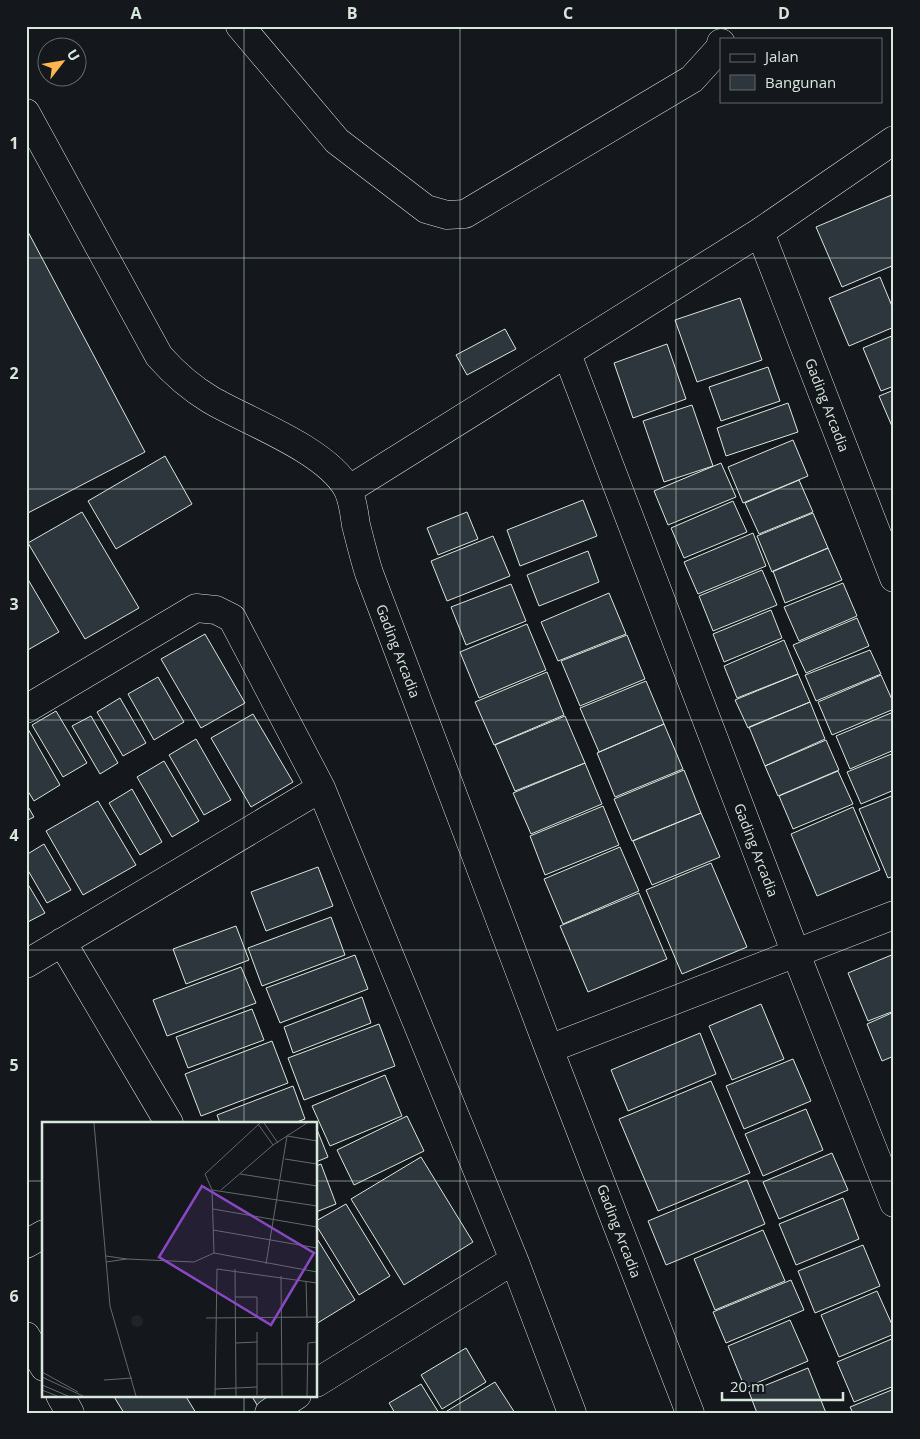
<svg xmlns="http://www.w3.org/2000/svg" width="920" height="1439" font-family="'Open Sans',sans-serif">
	<style>
		.building { fill: #2c363c; stroke: #d8e6dc }
		.lines { fill: none; stroke-linecap: round; stroke-linejoin: round }
		.minor-casing { stroke: #d8e6dc; stroke-width: 29 }
		.minor { stroke: #14181c; stroke-width: 28 }
		.grid { fill: none; stroke: #d8e6dc; stroke-width: 1; stroke-opacity: 0.55 }
		.labels { text-anchor: middle; stroke-width: 4; stroke-linejoin: round; paint-order: stroke }
		.street-label { font-size: 14px; fill: #d8e6dc; stroke: #14181c }
		.inset-road { fill: none; stroke: #626a69; stroke-width: 1 }
		.view { fill: #8948c3; fill-opacity: 0.15; stroke: #8948c3; stroke-width: 2.5 }
		.inset-edge { fill: none; stroke: #d8e6dc; stroke-width: 2.5 }
		.neatline { fill: none; stroke: #d8e6dc; stroke-width: 2 }
		.grid-label { font-size: 16px; text-anchor: middle; font-weight: bold; fill: #d8e6dc }
	</style>
	<rect width="100%" height="100%" fill="#14181c"/>
	<path class="building" d="M 894,194 L 894,265 L 842,287 L 816,227 Z
		M 26,228 L 145,452 L 26,514 Z
		M 880,277 L 894,311 L 894,327 L 849,346 L 829,298 Z
		M 740,298 L 762,360 L 697,382 L 675,320 Z
		M 505,329 L 516,349 L 467,375 L 456,355 Z
		M 894,335 L 894,386 L 881,391 L 863,348 Z
		M 667,344 L 686,399 L 633,418 L 614,363 Z
		M 768,367 L 780,401 L 721,421 L 709,387 Z
		M 894,390 L 894,431 L 879,396 Z
		M 788,403 L 798,432 L 726,456 L 717,428 Z
		M 692,405 L 713,466 L 664,482 L 643,421 Z
		M 793,440 L 808,476 L 743,503 L 728,467 Z
		M 165,456 L 192,504 L 116,549 L 88,501 Z
		M 721,463 L 736,497 L 668,525 L 654,491 Z
		M 799,480 L 813,512 L 759,534 L 745,503 Z
		M 583,500 L 597,536 L 520,566 L 507,530 Z
		M 733,501 L 747,532 L 684,558 L 671,528 Z
		M 82,512 L 139,608 L 85,639 L 28,543 Z
		M 467,512 L 478,539 L 438,555 L 427,528 Z
		M 813,513 L 828,548 L 772,572 L 757,536 Z
		M 753,533 L 766,566 L 698,594 L 684,562 Z
		M 493,536 L 510,576 L 447,601 L 431,561 Z
		M 828,548 L 842,580 L 785,603 L 773,571 Z
		M 588,551 L 599,582 L 539,606 L 527,575 Z
		M 762,570 L 777,605 L 713,631 L 699,596 Z
		M 26,576 L 59,632 L 26,651 Z
		M 843,583 L 857,616 L 799,641 L 784,607 Z
		M 511,584 L 526,621 L 466,645 L 451,607 Z
		M 609,593 L 626,634 L 558,661 L 541,622 Z
		M 771,610 L 782,638 L 724,662 L 713,634 Z
		M 857,618 L 869,646 L 806,673 L 793,645 Z
		M 527,624 L 546,670 L 479,698 L 460,652 Z
		M 205,634 L 245,703 L 201,728 L 161,659 Z
		M 627,635 L 645,679 L 580,706 L 561,661 Z
		M 784,640 L 798,674 L 737,698 L 724,666 Z
		M 870,650 L 881,674 L 816,701 L 805,675 Z
		M 547,672 L 564,715 L 494,745 L 475,702 Z
		M 798,674 L 810,702 L 748,728 L 735,700 Z
		M 881,675 L 894,704 L 894,709 L 832,735 L 818,702 Z
		M 158,677 L 184,722 L 154,740 L 128,694 Z
		M 646,681 L 664,724 L 599,752 L 580,708 Z
		M 120,698 L 146,743 L 123,756 L 97,712 Z
		M 810,702 L 825,739 L 765,766 L 749,727 Z
		M 56,711 L 87,763 L 63,777 L 32,725 Z
		M 891,713 L 894,719 L 894,750 L 850,769 L 836,736 Z
		M 253,714 L 293,782 L 251,807 L 211,738 Z
		M 91,716 L 118,763 L 100,774 L 72,726 Z
		M 565,716 L 585,763 L 515,791 L 495,745 Z
		M 664,724 L 683,769 L 615,797 L 597,753 Z
		M 28,729 L 60,785 L 34,801 L 26,788 L 26,730 Z
		M 196,739 L 231,800 L 204,815 L 169,755 Z
		M 826,740 L 839,770 L 778,796 L 765,766 Z
		M 894,753 L 894,790 L 861,804 L 847,772 Z
		M 164,761 L 199,821 L 172,837 L 137,777 Z
		M 585,763 L 602,804 L 531,834 L 513,793 Z
		M 684,770 L 701,813 L 632,841 L 614,799 Z
		M 838,771 L 853,804 L 793,829 L 779,796 Z
		M 132,789 L 162,842 L 140,855 L 109,803 Z
		M 894,795 L 894,876 L 888,878 L 859,809 Z
		M 98,801 L 136,865 L 83,895 L 46,831 Z
		M 26,803 L 34,817 L 26,821 Z
		M 603,806 L 619,845 L 545,875 L 530,836 Z
		M 853,807 L 880,870 L 817,896 L 791,834 Z
		M 701,813 L 720,857 L 652,885 L 633,841 Z
		M 44,844 L 71,890 L 47,903 L 26,867 L 26,855 Z
		M 620,847 L 639,891 L 563,924 L 544,879 Z
		M 711,863 L 747,947 L 682,974 L 646,890 Z
		M 318,867 L 333,906 L 266,931 L 251,892 Z
		M 26,881 L 45,913 L 26,923 Z
		M 639,893 L 667,959 L 588,992 L 560,926 Z
		M 331,917 L 345,955 L 262,986 L 248,948 Z
		M 236,926 L 249,960 L 186,984 L 173,949 Z
		M 894,954 L 894,1011 L 868,1021 L 848,973 Z
		M 355,955 L 368,989 L 280,1023 L 266,988 Z
		M 241,967 L 256,1003 L 167,1036 L 153,1000 Z
		M 362,997 L 371,1023 L 293,1053 L 284,1027 Z
		M 761,1004 L 784,1059 L 732,1080 L 709,1026 Z
		M 252,1009 L 264,1040 L 188,1068 L 176,1037 Z
		M 894,1012 L 894,1056 L 882,1061 L 867,1024 Z
		M 379,1024 L 395,1066 L 304,1100 L 288,1058 Z
		M 700,1033 L 716,1074 L 628,1111 L 611,1070 Z
		M 272,1041 L 288,1083 L 201,1116 L 185,1074 Z
		M 793,1059 L 811,1101 L 744,1129 L 726,1086 Z
		M 385,1075 L 402,1116 L 330,1146 L 312,1106 Z
		M 711,1081 L 750,1173 L 658,1211 L 619,1119 Z
		M 293,1086 L 305,1119 L 294,1123 L 220,1123 L 217,1115 Z
		M 806,1109 L 823,1150 L 763,1176 L 745,1134 Z
		M 407,1116 L 424,1151 L 354,1185 L 337,1150 Z
		M 316,1127 L 328,1157 L 316,1162 Z
		M 832,1153 L 848,1190 L 779,1219 L 763,1182 Z
		M 421,1157 L 473,1242 L 404,1285 L 351,1199 Z
		M 321,1164 L 336,1204 L 316,1212 L 316,1166 Z
		M 747,1180 L 765,1224 L 666,1265 L 648,1221 Z
		M 843,1198 L 859,1239 L 796,1265 L 779,1224 Z
		M 346,1204 L 390,1276 L 359,1295 L 316,1225 L 316,1221 Z
		M 763,1230 L 785,1281 L 715,1310 L 694,1259 Z
		M 316,1237 L 355,1300 L 316,1324 Z
		M 863,1245 L 880,1286 L 815,1313 L 798,1271 Z
		M 791,1280 L 804,1310 L 726,1343 L 713,1312 Z
		M 877,1291 L 894,1329 L 894,1334 L 839,1357 L 821,1315 Z
		M 790,1320 L 808,1361 L 745,1388 L 728,1346 Z
		M 894,1338 L 894,1386 L 854,1402 L 837,1362 Z
		M 466,1348 L 486,1382 L 442,1409 L 421,1375 Z
		M 808,1368 L 826,1413 L 757,1413 L 749,1392 Z
		M 495,1382 L 515,1413 L 448,1413 L 447,1411 Z
		M 421,1384 L 439,1413 L 395,1413 L 389,1403 Z
		M 894,1389 L 894,1413 L 853,1413 L 850,1407 Z
		M 113,1395 L 185,1395 L 196,1413 L 124,1413 Z
		M 251,1395 L 292,1395 L 262,1413 Z"/>
	<g class="lines">
		<g class="minor-casing">
			<path id="minor" d="M 240,26 L 337,141 L 426,209 L 447,215 L 465,214 L 692,79 L 720,48 L 721,43
				M 26,113 L 159,356 C 174,373 191,388 211,400 C 249,422 326,450 347,488 C 353,499 354,513 356,525 C 360,541 364,557 369,573 L 549,1049 L 690,1413
				M 760,232 L 894,578
				M 567,354 L 796,954 L 894,1203
				M 348,490 L 760,232 L 894,140
				M 26,709 L 196,608 L 216,610 L 232,618 L 321,788 L 514,1260 L 572,1413
				M 62,942 L 169,1123
				M 26,964 L 321,788
				M 549,1049 L 894,915
				M 26,1244 L 44,1234
				M 26,1336 L 44,1367
				M 316,1383 L 514,1260
				M 60,1395 L 70,1413
				M 269,1413 L 297,1395"/>
		</g>
		<use href="#minor" class="minor"/>
	</g>
	<path class="grid" d="M 244,26 L 244,1123M 460,26 L 460,1413M 676,26 L 676,1413M 26,258 L 894,258M 26,489 L 894,489M 26,720 L 894,720M 26,950 L 894,950M 26,1181 L 44,1181M 316,1181 L 894,1181M 244,1395 L 244,1413"/>
	<g class="labels">
		<g class="street-label">
			<text transform="translate(827 405) rotate(69)" y="5">Gading Arcadia</text>
			<text transform="translate(398 651) rotate(69)" y="5">Gading Arcadia</text>
			<text transform="translate(756 850) rotate(69)" y="5">Gading Arcadia</text>
			<text transform="translate(619 1231) rotate(69)" y="5">Gading Arcadia</text>
		</g>
	</g>
	<g transform="translate(42 1122)">
		<rect width="275" height="275" fill="#14181c"/>
		<path d="M89 199a6 6 0 1 1 12 0a6 6 0 1 1-12 0Z" fill="#202428"/>
		<path class="inset-road" d="M 52,1 L 68,184 L 94,274M 222,1 L 236,21M 216,2 L 231,23M 243,37 L 275,42M 198,52 L 275,64M 170,68 L 275,84M 179,68 L 231,23 L 265,1M 171,87 L 275,105M 171,108 L 275,126M 172,131 L 170,68 L 163,52 L 218,1M 172,131 L 275,150M 64,134 L 85,137M 64,140 L 85,137 L 152,140 L 172,131M 224,142 L 245,14 L 275,19M 193,147 L 194,274M 239,154 L 240,274M 264,159 L 265,195M 193,175 L 215,175 L 215,196M 164,196 L 275,195M 215,210 L 215,273M 194,221 L 215,220M 215,242 L 275,242M 0,250 L 36,270M 0,255 L 41,274M 62,258 L 90,256M 0,263 L 26,274M 173,267 L 215,265M 0,268 L 15,274M 173,274 L 175,147 L 275,161M 265,274 L 266,221 L 275,220"/>
		<path class="view" d="M 160,64 L 272,131 L 229,203 L 117,135 Z"/>
		<rect width="275" height="275" class="inset-edge"/>
	</g>
	<rect width="920" height="1439" fill="none" stroke="#14181c" stroke-width="55"/>
	<rect x="720" y="38" width="162" height="65" fill="#14181c" stroke="#626a69"/>
	<rect x="730" y="54" width="25" height="8" fill="#14181c" stroke="#626a69"/>
	<text x="765" y="62" font-size="15" fill="#d8e6dc">Jalan</text>
	<rect x="730" y="75" width="25" height="15" fill="#2c363c" stroke="#626a69"/>
	<text x="765" y="88" font-size="15" fill="#d8e6dc">Bangunan</text>
	<g transform="translate(62 62) rotate(59)"><circle r="24" fill="#14181c" stroke="#626a69"/>
	<path d="M0-4L9 19L0 12L-9 19Z" fill="#ffb74d"/>
	<text y="-8" font-size="14" font-weight="bold" text-anchor="middle" fill="#d8e6dc">U</text>
	</g>
	<path d="M722 1392v8h121v-8" fill="none" stroke="#d8e6dc" stroke-width="2.5"/>
	<text x="730" y="1392" font-size="15" fill="#d8e6dc" stroke="#14181c" stroke-width="4" paint-order="stroke">20 m</text>
	<rect x="28" y="28" width="864" height="1384" class="neatline"/>
	<g class="grid-label">
		<text x="136" y="19">A</text>
		<text x="352" y="19">B</text>
		<text x="568" y="19">C</text>
		<text x="784" y="19">D</text>
		<text x="14" y="149">1</text>
		<text x="14" y="379">2</text>
		<text x="14" y="610">3</text>
		<text x="14" y="841">4</text>
		<text x="14" y="1071">5</text>
		<text x="14" y="1302">6</text>
	</g>
</svg>
